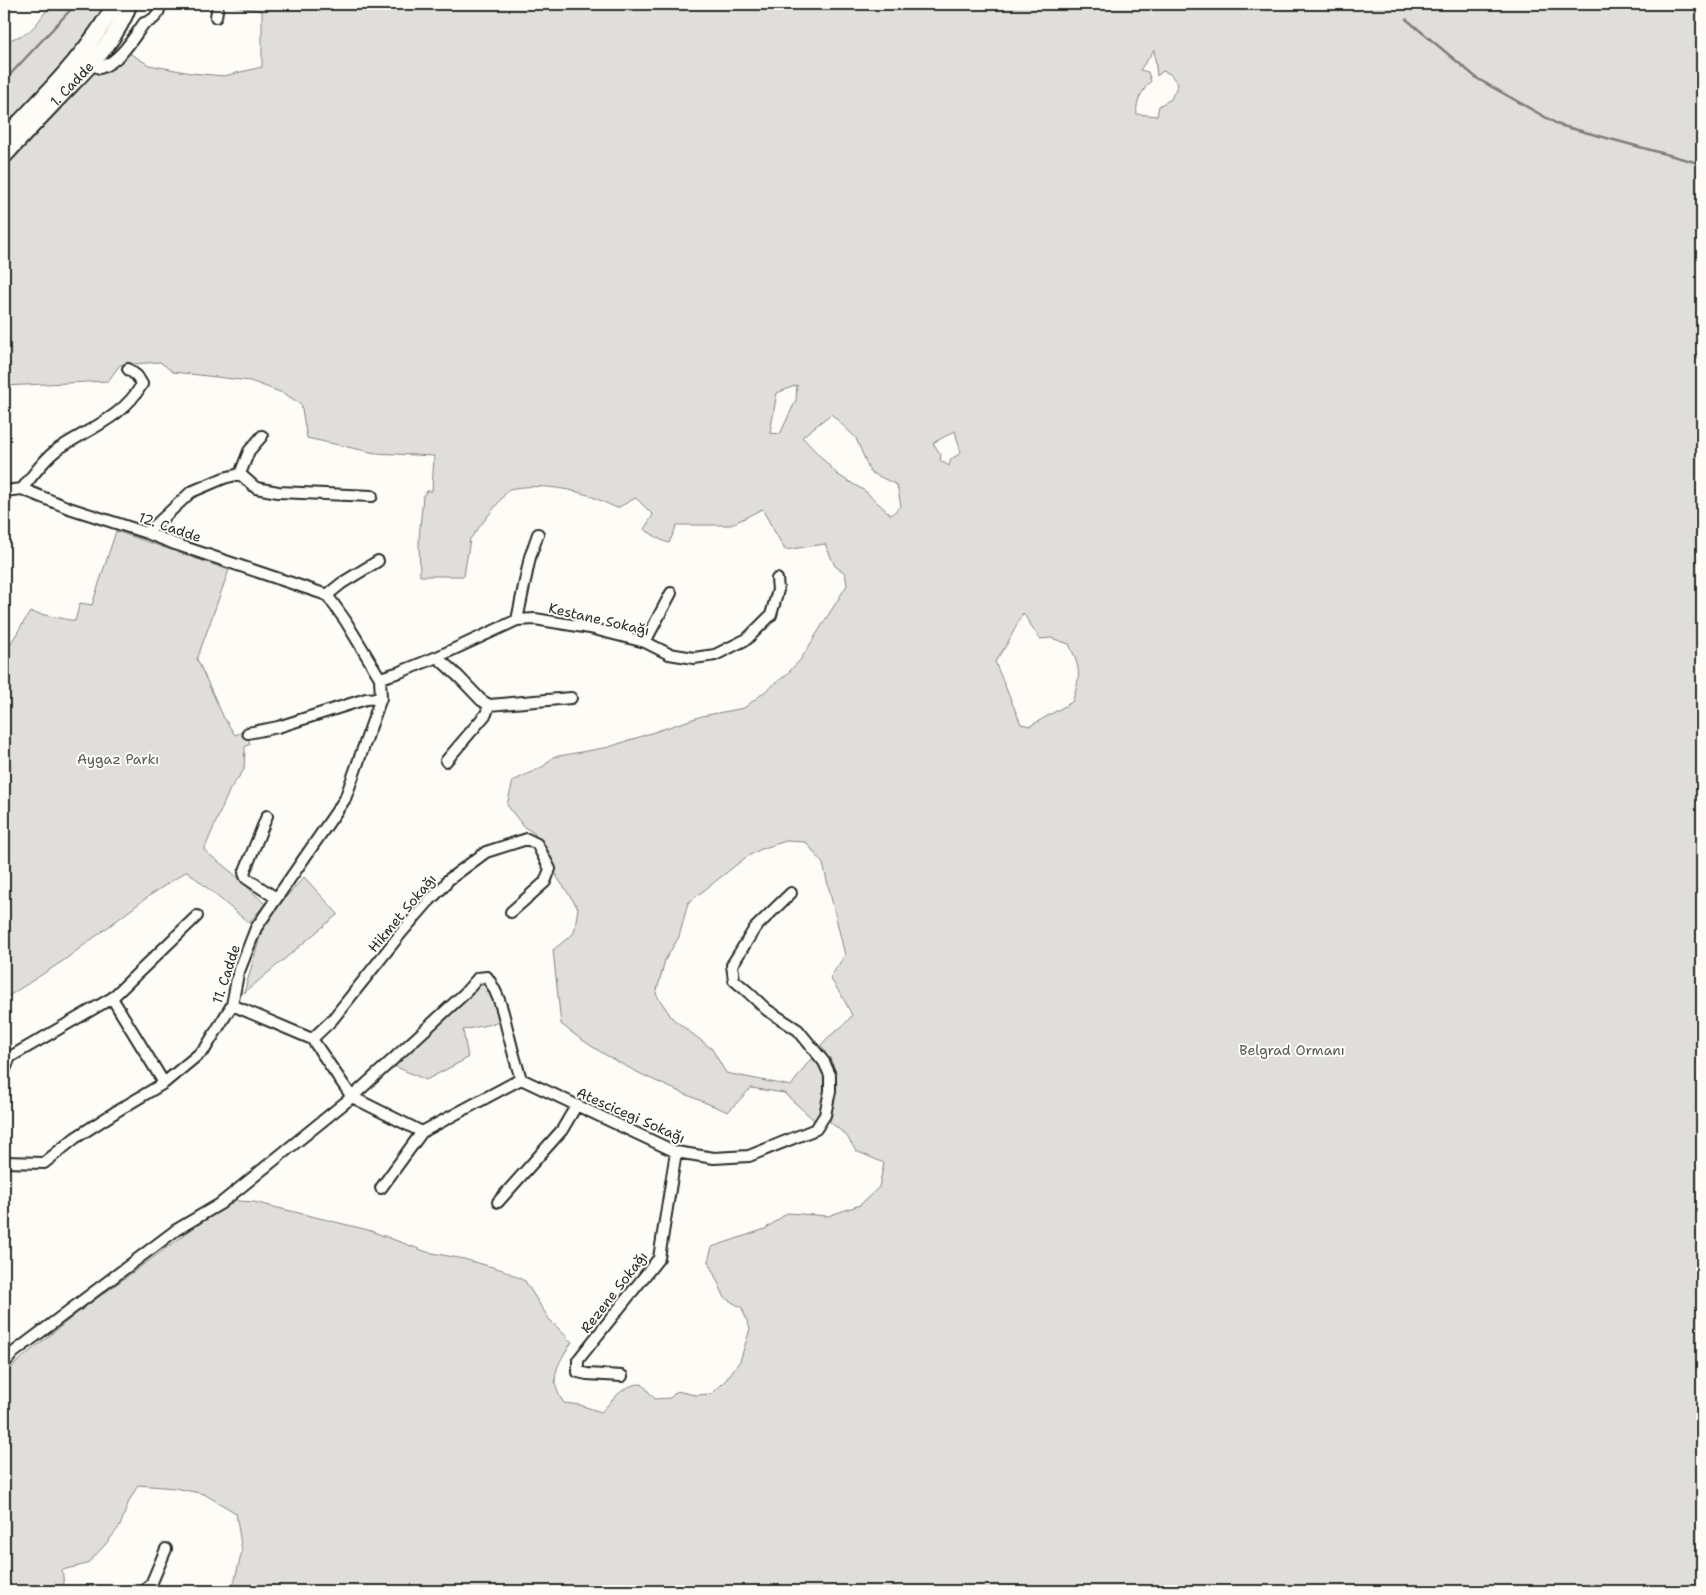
<svg xmlns="http://www.w3.org/2000/svg" width="1706" height="1595" font-family="'Shantell Sans',sans-serif">
	<style>
		.green { fill: #dfdeda; stroke: #858482; fill-rule: evenodd }
		.lines { fill: none; stroke-linecap: round; stroke-linejoin: round }
		.stream { stroke: #7e7d7b; stroke-width: 2.5 }
		.minor-casing { stroke: #2b2b2b; stroke-width: 14 }
		.primary-casing { stroke: #2b2b2b; stroke-width: 19 }
		.minor { stroke: #fdfcf7; stroke-width: 10 }
		.primary { stroke: #fdfcf7; stroke-width: 15 }
		.labels { text-anchor: middle; stroke-width: 4; stroke-linejoin: round; paint-order: stroke }
		.street-label { font-size: 14px; fill: #2b2b2b; stroke: #fdfcf7 }
		.park-label { font-size: 14px; fill: #585857; stroke: #fdfcf7 }
	</style>
	<rect width="100%" height="100%" fill="#fdfcf7"/>
	<filter id="ink" filterUnits="userSpaceOnUse"><feTurbulence type="fractalNoise" baseFrequency=".02" numOctaves="2"/><feDisplacementMap in="SourceGraphic" scale="10" xChannelSelector="R" yChannelSelector="G"/><feConvolveMatrix kernelMatrix="1 2 1 2 8 2 1 2 1" color-interpolation-filters="sRGB"/></filter>
	<g filter="url(#ink)">
		<path class="green" d="M 51,4 L 136,4 L 130,20 L 116,45 L 149,65 L 191,73 L 224,76 L 262,67 L 262,11 L 229,5 L 229,4 L 1702,4 L 1702,1591 L 232,1591 L 242,1551 L 236,1513 L 204,1494 L 175,1488 L 138,1485 L 129,1501 L 120,1526 L 105,1545 L 87,1564 L 62,1570 L 65,1591 L 4,1591 L 4,1377 L 17,1362 L 81,1310 L 235,1198 L 238,1201 L 254,1202 L 368,1230 L 427,1252 L 464,1259 L 503,1270 L 525,1281 L 549,1319 L 572,1342 C 558,1363 547,1379 564,1403 L 580,1405 L 601,1412 C 614,1399 623,1384 642,1384 L 655,1399 L 670,1398 L 677,1391 L 695,1395 L 712,1394 L 725,1381 L 740,1361 L 750,1329 L 742,1308 L 725,1298 L 708,1261 L 712,1247 L 765,1229 L 787,1213 L 828,1216 L 860,1205 L 879,1187 L 884,1163 L 856,1151 L 846,1135 L 830,1122 L 836,1089 L 835,1073 L 821,1045 C 830,1033 844,1028 852,1015 L 842,996 L 830,978 L 845,955 L 823,864 L 806,842 L 786,841 L 761,849 L 745,858 L 688,903 L 679,937 L 665,960 L 656,994 L 672,1018 L 712,1049 L 726,1073 L 791,1086 L 812,1057 C 815,1059 819,1063 821,1066 C 826,1077 823,1107 819,1119 L 814,1120 L 784,1093 L 751,1088 L 728,1112 C 670,1088 610,1064 561,1024 L 553,950 L 574,933 L 578,908 L 557,877 L 534,833 L 524,827 L 507,805 L 513,781 L 544,766 L 553,757 L 609,747 L 702,716 L 744,708 L 786,675 L 801,659 L 847,585 L 845,573 L 835,566 L 825,544 L 785,550 L 762,509 L 731,525 L 677,525 L 669,543 L 661,540 L 644,529 L 653,515 L 636,498 L 617,508 C 607,504 598,499 588,495 C 563,487 534,484 509,489 L 470,539 L 464,576 L 420,576 L 419,539 L 423,496 L 427,491 L 432,491 L 434,456 L 375,453 L 307,438 L 301,404 L 283,393 L 250,381 L 173,372 L 160,362 L 120,365 L 108,381 L 4,386 L 4,45 C 13,36 16,39 25,34 C 36,28 43,14 51,4 ZM 1154,50 L 1157,76 L 1163,71 L 1170,74 L 1178,84 L 1171,99 L 1159,106 L 1157,116 L 1137,114 C 1135,101 1143,90 1151,81 L 1148,72 L 1140,70 ZM 797,385 L 796,400 L 780,434 L 770,433 L 777,393 ZM 831,414 L 856,438 L 870,472 L 897,485 L 901,506 L 891,515 L 865,491 L 838,475 L 802,437 ZM 955,431 L 961,453 L 951,459 L 949,466 L 940,460 L 941,455 L 933,443 ZM 1023,613 L 1040,639 L 1051,638 L 1069,644 C 1081,669 1081,676 1072,702 L 1030,726 L 1021,724 L 995,662 L 1007,644 Z
			M 116,531 L 229,570 L 197,659 L 224,718 L 235,735 L 246,730 L 250,744 L 245,747 L 244,770 L 230,789 L 204,850 L 235,875 L 265,904 L 249,923 L 187,871 L 149,896 L 63,961 L 4,999 L 4,650 L 6,651 L 30,612 L 75,621 L 80,603 L 92,605 Z
			M 304,877 L 338,914 L 244,993 L 262,930 L 278,906 Z
			M 479,985 L 485,985 L 488,991 L 491,994 L 501,1022 L 463,1030 L 468,1058 L 426,1080 L 394,1066 Z"/>
		<g class="lines">
			<path class="stream" d="M 1406,19 L 1478,79 L 1559,125 L 1702,164
				M 4,81 L 76,4"/>
			<g class="minor-casing">
				<path id="minor" d="M 216,17 L 218,4
					M 85,62 L 100,68 C 120,61 132,40 144,23 C 155,20 158,15 161,4
					M 240,474 L 249,451 L 262,436
					M 22,489 C 33,475 44,459 58,449 C 88,429 124,417 142,384 L 137,376 L 128,369
					M 4,491 L 22,489 L 69,508 L 147,533 L 175,544 L 327,595
					M 147,533 L 191,492 L 224,478 L 240,474 L 256,488 L 278,492 L 372,496
					M 327,595 L 342,583 L 378,561
					M 517,620 L 530,557 L 538,534
					M 645,642 L 671,593
					M 437,657 L 459,677 L 481,700 L 489,705 L 486,714 L 446,761
					M 380,678 L 400,672 L 437,657 L 517,620 L 535,619 L 590,628 L 645,642 L 669,654 L 694,658 L 715,655 L 747,639 L 771,615 L 778,590 L 777,579
					M 489,705 L 571,698
					M 248,733 L 278,727 L 366,699 L 381,698
					M 267,816 L 244,873 L 246,878 L 276,898
					M 112,998 L 164,1083
					M 232,1005 L 312,1039 L 352,1097 L 422,1132
					M 312,1039 L 332,1020 L 402,932 L 428,902 L 445,885 L 448,880 L 486,852 L 527,839 L 537,844 L 550,869 L 545,882 L 511,912
					M 4,1072 L 10,1057 L 112,998 L 197,916
					M 521,1079 L 676,1152 L 714,1158 L 749,1156 L 816,1129 L 825,1115 L 830,1091 L 830,1075 L 824,1062 L 798,1030 L 767,1010 L 748,992 L 734,980 L 732,965 L 755,928 L 791,893
					M 4,1162 L 44,1163 L 75,1138 L 117,1111 L 164,1083 L 205,1049 L 232,1005 L 238,974 L 256,928 L 345,799 L 381,698 L 380,678 L 345,620 L 327,595
					M 381,1188 L 422,1132 L 521,1079
					M 498,1202 L 562,1130 L 576,1106
					M 4,1364 L 13,1353 L 176,1230 L 220,1204 L 352,1097 L 464,994 L 478,978 L 487,977 C 502,999 503,1015 510,1040 C 513,1053 517,1066 521,1079
					M 622,1376 L 587,1374 L 578,1372 L 578,1360 L 659,1258 L 676,1152
					M 145,1591 L 152,1582 L 166,1549"/>
			</g>
			<g class="primary-casing">
				<g id="primary">
					<path d="M 4,139 C 43,97 88,54 115,4"/>
					<path id="s1" d="M 4,156 C 23,135 43,114 62,94 C 88,67 117,40 129,4"/>
				</g>
			</g>
			<use href="#minor" class="minor"/>
			<use href="#primary" class="primary"/>
		</g>
	</g>
	<g class="labels">
		<g class="street-label">
			<text dy="5" stroke="none"><textPath href="#s1" startOffset="99">1. Cadde</textPath></text>
			<text transform="translate(170 527) rotate(19)" y="5">12. Cadde</text>
			<text transform="translate(599 619) rotate(13)" y="5">Kestane Sokağı</text>
			<text transform="translate(402 913) rotate(-50)" y="5">Hikmet Sokağı</text>
			<text transform="translate(226 974) rotate(-72)" y="5">11. Cadde</text>
			<text transform="translate(631 1115) rotate(24)" y="5">Atescicegi Sokağı</text>
			<text transform="translate(614 1292) rotate(-52)" y="5">Rezene Sokağı</text>
		</g>
		<g class="park-label">
			<text x="118" y="764">Aygaz Parkı</text>
			<text x="1292" y="1055">Belgrad Ormanı</text>
		</g>
	</g>
	<rect width="1706" height="1595" fill="none" stroke="#fdfcf7" stroke-width="20"/>
	<rect x="10" y="10" width="1686" height="1575" fill="none" stroke="#2b2b2b" stroke-width="2" filter="url(#ink)"/>
</svg>
